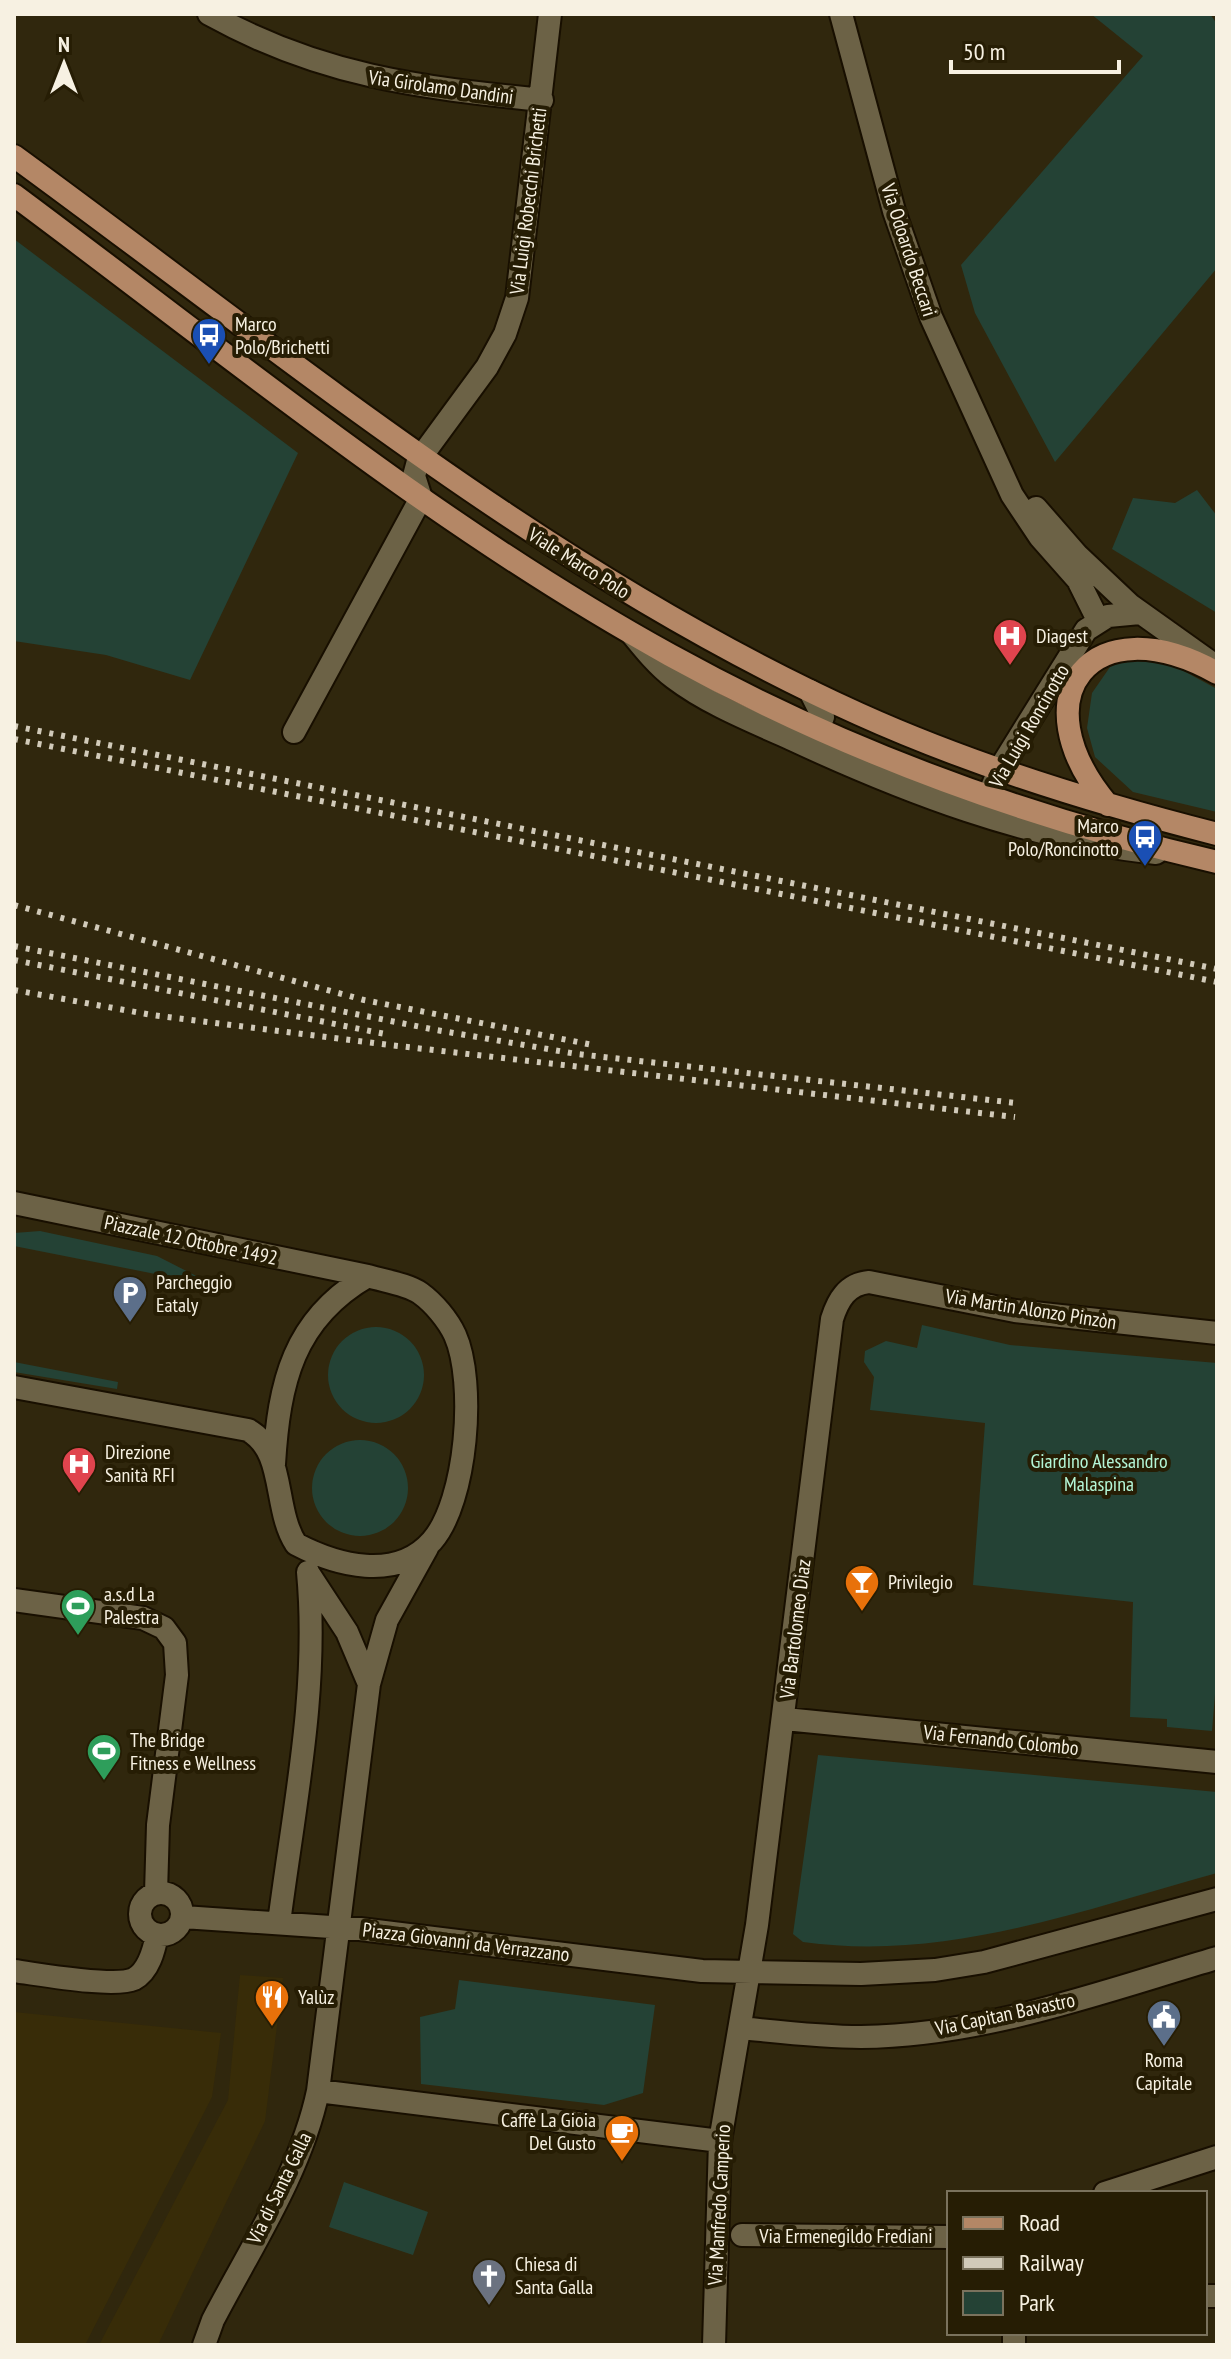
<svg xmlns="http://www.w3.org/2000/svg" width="1231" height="2359" font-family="'PT Sans Narrow',sans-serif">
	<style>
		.built { fill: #382c08 }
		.green { fill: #244235 }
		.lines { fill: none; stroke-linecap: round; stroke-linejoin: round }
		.minor-casing { stroke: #180f00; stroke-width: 26 }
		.primary-casing { stroke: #180f00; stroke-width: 26 }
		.minor { stroke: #6c6246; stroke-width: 22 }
		.primary { stroke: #b48766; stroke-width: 22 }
		.rail { stroke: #d1cab9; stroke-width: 6; stroke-dasharray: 4 8; stroke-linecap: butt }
		.labels { text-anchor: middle; stroke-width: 8; stroke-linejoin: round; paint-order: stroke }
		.street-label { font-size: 20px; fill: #f7f1e2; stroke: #261d04 }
		.poi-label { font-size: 20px; fill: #f7f1e2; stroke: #261d04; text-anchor: start }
		.park-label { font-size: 20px; fill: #b4f6d7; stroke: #261d04 }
	</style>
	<rect width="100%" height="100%" fill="#30270d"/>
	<path class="built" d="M 240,1975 L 283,1978 L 265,2121 L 158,2345 L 99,2345 L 228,2100 Z
		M 14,2012 L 221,2033 L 212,2097 L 85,2345 L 14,2345 Z"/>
	<path class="green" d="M 1091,14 L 1210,14 L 1217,24 L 1217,268 L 1055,462 L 975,313 L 961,265 L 1143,56 Z
		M 14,239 L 298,453 L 190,680 L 106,655 L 14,641 Z
		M 1197,490 L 1217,516 L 1217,613 L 1112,549 L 1133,498 L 1175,503 Z
		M 1135,656 L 1156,656 L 1217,689 L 1217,812 L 1133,792 L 1095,757 L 1087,728 L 1092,693 L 1110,667 Z
		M 40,1231 L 157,1256 L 216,1286 L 14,1246 L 14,1233 Z
		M 922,1325 L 1010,1345 L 1217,1363 L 1217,1670 L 1212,1731 L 1167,1727 L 1167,1719 L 1130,1717 L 1133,1602 L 973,1585 L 985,1423 L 870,1410 L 874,1377 L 864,1362 L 865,1351 L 886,1341 L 917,1348 Z
		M328 1375a48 48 0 1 1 96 0a48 48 0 1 1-96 0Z
		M 14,1362 L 118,1382 L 117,1389 L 14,1372 Z
		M312 1488a48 48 0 1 1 96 0a48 48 0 1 1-96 0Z
		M 818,1755 L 1217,1792 L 1217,1873 C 1082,1910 946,1962 803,1942 L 793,1934 Z
		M 459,1980 L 655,2005 L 643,2093 L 604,2105 L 421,2084 L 420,2017 L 455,2009 Z
		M 344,2182 L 428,2212 L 413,2255 L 329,2227 Z"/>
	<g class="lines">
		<g class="minor-casing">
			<path id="minor" d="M 209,14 C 321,76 417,87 542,100
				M 841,14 L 894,211 L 931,317 L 1012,495 L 1040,537 L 1078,580 L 1098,620
				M 1036,508 L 1077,555 L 1130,605 L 1217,667
				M 632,634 C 645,650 658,666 674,678 C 707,703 749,720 787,737 C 905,792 1027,839 1156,853
				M 294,732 L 421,498 L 414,476 L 418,461 L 487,367 L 505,334 L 517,298 L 550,14
				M 806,739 L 816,732 L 823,717 L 810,691
				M 989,795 L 999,770 L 1086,630 L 1108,616 L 1140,613
				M 14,1203 L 368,1276
				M 14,1387 L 248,1430 C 286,1451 273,1509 296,1544 C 336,1565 396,1582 432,1541 C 467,1501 476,1382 455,1335 C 448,1320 434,1303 420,1293 C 407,1284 384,1281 368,1276 C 293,1319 279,1383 274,1464
				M 309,1574 L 347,1632 L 369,1684
				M 14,1600 L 143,1618 L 164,1628 L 175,1643 L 177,1675 L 158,1825 L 156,1893
				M 785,1719 L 1217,1762
				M140 1914a21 21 0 1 1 42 0a21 21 0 1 1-42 0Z
				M 183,1917 L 360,1929 L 702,1971 L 861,1974 L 935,1970 L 984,1962 L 1217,1899
				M 279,1923 C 294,1806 319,1690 308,1572
				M 14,1971 C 38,1974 114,1988 134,1979 C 149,1971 154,1950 157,1935
				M 740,2028 C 780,2032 821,2037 861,2037 C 983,2036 1101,1992 1217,1958
				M 318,2091 L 720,2141
				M 1105,2193 L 1217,2157
				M 742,2235 L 949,2237
				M 1205,2296 L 1217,2296
				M 1014,2333 L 1014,2345
				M 204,2345 L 213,2320 C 251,2247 301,2172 318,2091 L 369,1684 L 387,1620 L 427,1548
				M 714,2345 L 720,2141 L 757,1925 L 832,1319 C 838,1300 847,1284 869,1282 L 1015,1311 L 1217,1333"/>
		</g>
		<g class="primary-casing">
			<path id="primary" d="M 14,156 C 287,355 549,574 859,714 C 974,766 1095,803 1217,834
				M 14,195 C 228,354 436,526 670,655 C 840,749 1028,818 1217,862
				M 1108,805 C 1017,697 1092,603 1217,673"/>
		</g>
		<use href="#minor" class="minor"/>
		<use href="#primary" class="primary"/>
		<path class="rail" d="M 14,726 L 1217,969
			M 14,739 L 1217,982
			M 14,905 L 364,1000 L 593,1045
			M 14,946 L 436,1030 L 577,1054 L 1016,1103
			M 14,960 L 385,1034
			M 14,990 L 152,1015 L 390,1045 L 1015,1117"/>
	</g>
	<defs>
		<g id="bus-pin" transform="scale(1.8)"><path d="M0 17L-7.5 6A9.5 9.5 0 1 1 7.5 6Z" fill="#1a4fb4" stroke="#261d04"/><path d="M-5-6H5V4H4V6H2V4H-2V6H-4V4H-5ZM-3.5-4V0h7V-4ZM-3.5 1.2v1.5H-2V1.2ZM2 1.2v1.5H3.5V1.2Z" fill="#fff"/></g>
		<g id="hospital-pin" transform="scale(1.8)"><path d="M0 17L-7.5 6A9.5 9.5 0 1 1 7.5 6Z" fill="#e0444e" stroke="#261d04"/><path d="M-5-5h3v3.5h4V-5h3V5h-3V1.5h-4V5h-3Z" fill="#fff"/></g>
		<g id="parking-pin" transform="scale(1.8)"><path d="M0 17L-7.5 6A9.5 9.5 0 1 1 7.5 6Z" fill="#5c6f8a" stroke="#261d04"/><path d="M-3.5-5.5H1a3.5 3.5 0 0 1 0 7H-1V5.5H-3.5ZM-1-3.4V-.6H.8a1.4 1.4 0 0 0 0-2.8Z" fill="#fff"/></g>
		<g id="bar-pin" transform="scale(1.8)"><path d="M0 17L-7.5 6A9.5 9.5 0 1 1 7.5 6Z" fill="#e8710a" stroke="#261d04"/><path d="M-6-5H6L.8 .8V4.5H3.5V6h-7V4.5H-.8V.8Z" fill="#fff"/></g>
		<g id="stadium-pin" transform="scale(1.8)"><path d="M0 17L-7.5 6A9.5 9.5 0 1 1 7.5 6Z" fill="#2e9e5b" stroke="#261d04"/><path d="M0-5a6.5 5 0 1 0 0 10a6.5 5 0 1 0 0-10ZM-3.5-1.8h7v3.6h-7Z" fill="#fff"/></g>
		<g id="restaurant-pin" transform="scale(1.8)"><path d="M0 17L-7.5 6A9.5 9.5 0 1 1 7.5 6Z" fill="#e8710a" stroke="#261d04"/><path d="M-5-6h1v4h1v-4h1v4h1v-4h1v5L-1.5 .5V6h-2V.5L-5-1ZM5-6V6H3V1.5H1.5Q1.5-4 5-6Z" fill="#fff"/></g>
		<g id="civic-pin" transform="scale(1.8)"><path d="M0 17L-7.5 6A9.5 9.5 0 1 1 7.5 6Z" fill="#5c6f8a" stroke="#261d04"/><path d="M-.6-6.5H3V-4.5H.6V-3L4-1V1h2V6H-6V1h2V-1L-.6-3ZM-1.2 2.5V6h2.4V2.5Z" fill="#fff"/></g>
		<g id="cafe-pin" transform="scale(1.8)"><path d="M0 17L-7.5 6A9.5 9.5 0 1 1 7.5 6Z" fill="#e8710a" stroke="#261d04"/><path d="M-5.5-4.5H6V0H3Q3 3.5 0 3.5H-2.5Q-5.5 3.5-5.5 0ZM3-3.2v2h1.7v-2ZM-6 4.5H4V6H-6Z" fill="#fff"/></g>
		<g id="church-pin" transform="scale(1.8)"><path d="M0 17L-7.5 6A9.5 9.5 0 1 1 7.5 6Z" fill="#6b7280" stroke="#261d04"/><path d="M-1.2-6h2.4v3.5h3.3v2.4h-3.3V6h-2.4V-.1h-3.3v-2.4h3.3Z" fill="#fff"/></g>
	</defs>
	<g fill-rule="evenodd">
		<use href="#bus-pin" x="209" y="335"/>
		<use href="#hospital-pin" x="1010" y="636"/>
		<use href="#bus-pin" x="1145" y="837"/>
		<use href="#parking-pin" x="130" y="1293"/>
		<use href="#hospital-pin" x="79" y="1464"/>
		<use href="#bar-pin" x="862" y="1582"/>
		<use href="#stadium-pin" x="78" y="1606"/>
		<use href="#stadium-pin" x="104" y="1751"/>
		<use href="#restaurant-pin" x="272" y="1997"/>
		<use href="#civic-pin" x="1164" y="2017"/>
		<use href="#cafe-pin" x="622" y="2132"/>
		<use href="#church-pin" x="489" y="2276"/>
	</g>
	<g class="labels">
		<g class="street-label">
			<text transform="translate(441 87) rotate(8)" y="7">Via Girolamo Dandini</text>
			<text transform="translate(528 201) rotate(-83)" y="7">Via Luigi Robecchi Brichetti</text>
			<text transform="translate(909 250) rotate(72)" y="7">Via Odoardo Beccari</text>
			<text transform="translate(579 563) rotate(32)" y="7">Viale Marco Polo</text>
			<text transform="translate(1029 726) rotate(-60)" y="7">Via Luigi Roncinotto</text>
			<text transform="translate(191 1240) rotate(12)" y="7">Piazzale 12 Ottobre 1492</text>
			<text transform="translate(1031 1309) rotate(9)" y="7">Via Martin Alonzo Pinzòn</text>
			<text transform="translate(795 1629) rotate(-83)" y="7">Via Bartolomeo Diaz</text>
			<text transform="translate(1001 1740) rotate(6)" y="7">Via Fernando Colombo</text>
			<text transform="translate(466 1942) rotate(7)" y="7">Piazza Giovanni da Verrazzano</text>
			<text transform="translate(1005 2014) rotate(-12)" y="7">Via Capitan Bavastro</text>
			<text transform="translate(279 2188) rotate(-64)" y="7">Via di Santa Galla</text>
			<text transform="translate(719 2205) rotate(-87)" y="7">Via Manfredo Camperio</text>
			<text x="846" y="2243">Via Ermenegildo Frediani</text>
		</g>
		<g class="poi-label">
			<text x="235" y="331">Marco<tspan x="235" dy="23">Polo/Brichetti</tspan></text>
			<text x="1036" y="643">Diagest</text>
			<text x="1119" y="833" text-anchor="end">Marco<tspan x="1119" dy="23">Polo/Roncinotto</tspan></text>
			<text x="156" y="1289">Parcheggio<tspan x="156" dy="23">Eataly</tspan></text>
			<text x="105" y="1459">Direzione<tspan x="105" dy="23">Sanità RFI</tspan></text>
			<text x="888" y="1589">Privilegio</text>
			<text x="104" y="1601">a.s.d La<tspan x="104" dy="23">Palestra</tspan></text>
			<text x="130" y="1747">The Bridge<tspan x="130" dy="23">Fitness e Wellness</tspan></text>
			<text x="298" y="2004">Yalùz</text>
			<text x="1164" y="2067" text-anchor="middle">Roma<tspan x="1164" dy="23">Capitale</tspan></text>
			<text x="596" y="2127" text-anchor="end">Caffè La Gioia<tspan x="596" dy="23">Del Gusto</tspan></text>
			<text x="515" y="2271">Chiesa di<tspan x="515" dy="23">Santa Galla</tspan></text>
		</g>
		<g class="park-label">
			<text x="1099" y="1468">Giardino Alessandro<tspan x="1099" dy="23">Malaspina</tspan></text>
		</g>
	</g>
	<rect width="1231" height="2359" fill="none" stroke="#f7f1e2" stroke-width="32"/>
	<rect x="947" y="2191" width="260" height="144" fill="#261d04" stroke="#7a725d" stroke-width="2"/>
	<rect x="963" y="2217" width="40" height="12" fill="#b48766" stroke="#7a725d" stroke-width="2"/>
	<text x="1019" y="2231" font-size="24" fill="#f7f1e2">Road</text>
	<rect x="963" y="2257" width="40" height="12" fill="#d1cab9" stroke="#7a725d" stroke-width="2"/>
	<text x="1019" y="2271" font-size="24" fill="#f7f1e2">Railway</text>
	<rect x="963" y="2291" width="40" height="24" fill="#244235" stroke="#7a725d" stroke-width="2"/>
	<text x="1019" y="2311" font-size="24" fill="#f7f1e2">Park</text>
	<g transform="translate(64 64)" stroke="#261d04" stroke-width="6" paint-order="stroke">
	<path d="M0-6L14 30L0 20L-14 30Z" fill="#f7f1e2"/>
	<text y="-12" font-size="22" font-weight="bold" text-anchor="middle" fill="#f7f1e2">N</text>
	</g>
	<path d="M951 60v12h168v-12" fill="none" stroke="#f7f1e2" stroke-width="4"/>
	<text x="963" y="60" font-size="24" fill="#f7f1e2" stroke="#261d04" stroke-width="6" paint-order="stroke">50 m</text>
</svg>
